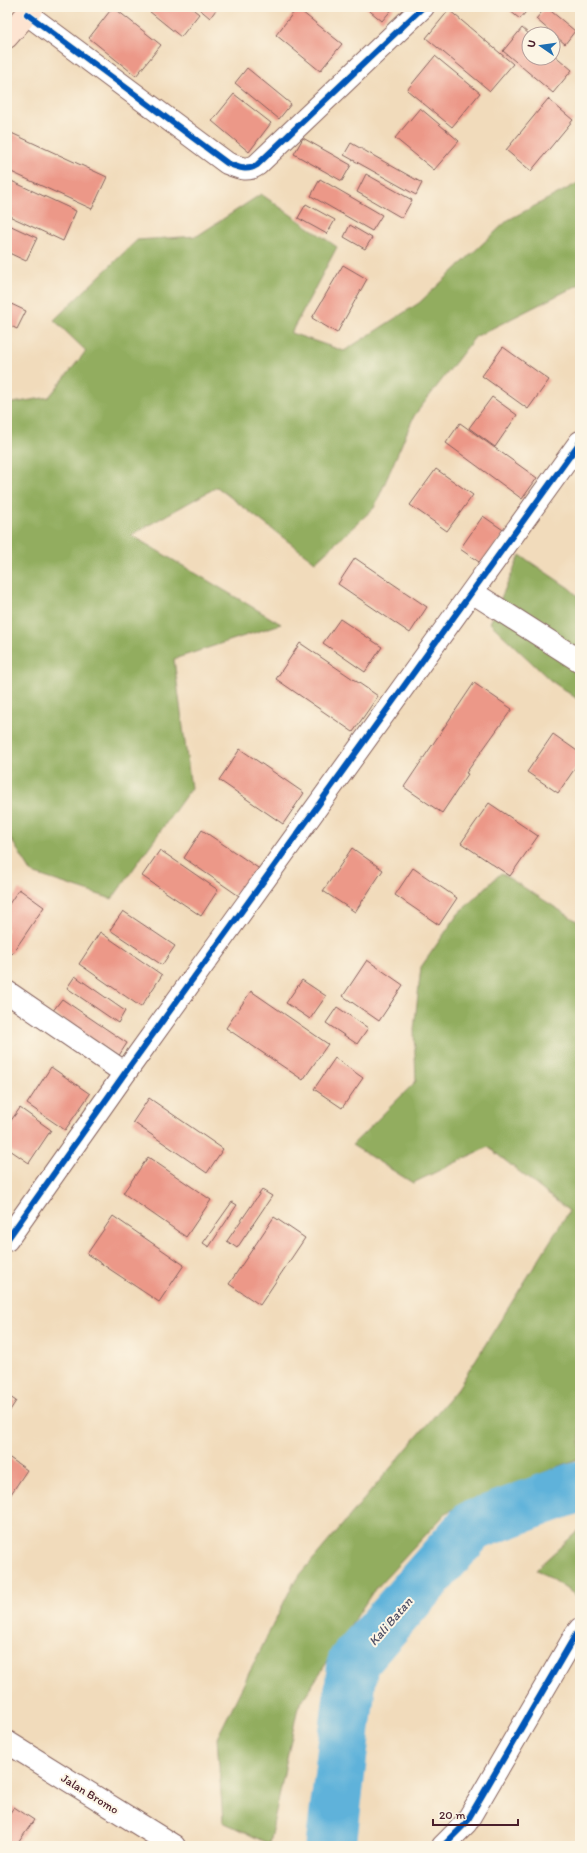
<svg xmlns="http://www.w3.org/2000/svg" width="587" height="1853" font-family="Itim,sans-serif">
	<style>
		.forest { fill: #92ad5f; stroke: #6e6645 }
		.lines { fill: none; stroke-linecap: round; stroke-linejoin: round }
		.river { stroke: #5eb2da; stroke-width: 51 }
		.building { fill: #ec9888 }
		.street-casing { stroke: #84615d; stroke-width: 24 }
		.secondary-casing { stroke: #84615d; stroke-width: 24 }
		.street { stroke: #fff; stroke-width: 22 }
		.secondary { stroke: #fde4d1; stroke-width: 22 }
		.cycleway-casing { stroke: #fcf5e5; stroke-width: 8 }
		.cycleway { stroke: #0057b8; stroke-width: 6 }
		.labels { text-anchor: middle; stroke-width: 4; stroke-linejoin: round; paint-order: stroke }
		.street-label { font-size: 12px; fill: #4a1f2b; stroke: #fcf5e5 }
		.water-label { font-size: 13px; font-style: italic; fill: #515268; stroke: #fcf5e5 }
	</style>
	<rect width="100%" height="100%" fill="#fcf5e5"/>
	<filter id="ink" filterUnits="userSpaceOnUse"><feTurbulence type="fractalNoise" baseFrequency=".025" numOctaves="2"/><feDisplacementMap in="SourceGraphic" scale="8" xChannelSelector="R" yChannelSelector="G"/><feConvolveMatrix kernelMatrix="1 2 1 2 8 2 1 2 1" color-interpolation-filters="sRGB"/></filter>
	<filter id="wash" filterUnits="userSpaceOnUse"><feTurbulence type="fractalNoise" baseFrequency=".012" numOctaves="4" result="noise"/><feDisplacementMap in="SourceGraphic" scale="16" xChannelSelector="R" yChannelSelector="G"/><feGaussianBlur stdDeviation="0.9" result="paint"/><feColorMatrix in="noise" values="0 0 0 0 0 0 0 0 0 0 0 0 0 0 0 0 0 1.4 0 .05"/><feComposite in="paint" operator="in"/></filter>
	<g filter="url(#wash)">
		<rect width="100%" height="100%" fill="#f1dbbb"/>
		<path class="forest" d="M 580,182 L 580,284 L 475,337 L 414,416 L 374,508 L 315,562 L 217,487 L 131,535 L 281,624 L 174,659 L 191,788 L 112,899 L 32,873 L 7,833 L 7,404 L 49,397 L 86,351 L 54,320 L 137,240 L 197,236 L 261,194 L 337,247 L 291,333 L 344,351 L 419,303 L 508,220 Z
			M 520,555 L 569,588 L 580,598 L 580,701 L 550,680 L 490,623 Z
			M 501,873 L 580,923 L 580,1458 L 447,1512 L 372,1593 L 298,1707 L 269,1844 L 223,1822 L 217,1738 L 294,1582 L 458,1388 L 569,1211 L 488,1147 L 413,1183 L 352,1145 L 416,1081 L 414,1030 L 421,967 L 458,914 Z
			M 580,1529 L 580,1598 L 536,1569 Z"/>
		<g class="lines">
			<path class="river" d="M 331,1846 L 353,1662 L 472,1526 L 580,1486"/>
		</g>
		<g id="blocks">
			<path class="building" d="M 113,7 L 161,45 L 136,76 L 89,38 Z
				M 144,7 L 190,7 L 199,14 L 181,37 Z
				M 197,7 L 218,7 L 210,18 Z
				M 365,7 L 394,7 L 382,21 Z
				M 505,7 L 530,7 L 520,19 Z
				M 546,7 L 575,31 L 565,44 L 536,19 Z
				M 297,8 L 342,44 L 320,71 L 276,35 Z
				M 449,10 L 513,64 L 490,91 L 426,38 Z
				M 522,28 L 529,34 L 529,58 L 553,58 L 553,54 L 572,70 L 553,93 L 503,51 Z
				M 435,56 L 480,93 L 452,127 L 407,90 Z
				M 247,68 L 291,104 L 279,119 L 235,83 Z
				M 234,94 L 271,123 L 249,152 L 212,121 Z
				M 548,99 L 573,120 L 531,171 L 506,150 Z
				M 420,108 L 459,141 L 434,170 L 395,138 Z
				M 7,131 L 107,177 L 92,209 L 7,170 Z
				M 303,138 L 351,165 L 342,181 L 294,154 Z
				M 351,143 L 422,183 L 416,195 L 344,155 Z
				M 366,174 L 412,200 L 402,218 L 357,192 Z
				M 7,179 L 76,211 L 63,241 L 7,215 Z
				M 320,179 L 382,215 L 372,231 L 311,196 Z
				M 306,204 L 335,220 L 327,234 L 298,218 Z
				M 7,224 L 37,238 L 26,261 L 7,252 Z
				M 350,225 L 372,238 L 365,249 L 344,237 Z
				M 343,265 L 367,279 L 337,333 L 312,318 Z
				M 7,302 L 26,311 L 17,329 L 7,324 Z
				M 503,347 L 549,380 L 528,409 L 482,376 Z
				M 492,397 L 517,415 L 495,447 L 469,428 Z
				M 460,423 L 537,478 L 522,499 L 446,443 Z
				M 436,469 L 473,495 L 447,531 L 410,505 Z
				M 483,516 L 506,532 L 482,564 L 460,549 Z
				M 355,558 L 427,607 L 410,633 L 338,584 Z
				M 340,619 L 382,647 L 365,672 L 323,643 Z
				M 300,643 L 378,696 L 353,732 L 276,679 Z
				M 474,683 L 512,709 L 466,773 L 468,774 L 442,813 L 404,787 Z
				M 553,734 L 580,753 L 580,761 L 558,793 L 527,772 Z
				M 240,749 L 304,793 L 283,824 L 219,780 Z
				M 489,803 L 538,836 L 510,876 L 461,843 Z
				M 202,830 L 261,870 L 242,898 L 184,858 Z
				M 352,848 L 383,870 L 355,912 L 323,891 Z
				M 160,850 L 218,890 L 201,916 L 142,876 Z
				M 413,868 L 457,898 L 439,925 L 395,895 Z
				M 19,889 L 44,907 L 12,954 L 7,951 L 7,907 Z
				M 123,911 L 175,946 L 162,965 L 110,930 Z
				M 100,932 L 162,975 L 141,1007 L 79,964 Z
				M 367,960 L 403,985 L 379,1021 L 343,996 Z
				M 75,976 L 125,1011 L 118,1023 L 67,988 Z
				M 302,980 L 326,996 L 310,1019 L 286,1003 Z
				M 251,991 L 328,1044 L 303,1080 L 226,1028 Z
				M 62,999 L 127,1043 L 118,1057 L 52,1012 Z
				M 337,1007 L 368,1028 L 357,1044 L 326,1023 Z
				M 335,1058 L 363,1078 L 342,1108 L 314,1089 Z
				M 51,1067 L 90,1094 L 65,1130 L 27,1104 Z
				M 149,1098 L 223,1149 L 207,1173 L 133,1122 Z
				M 20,1108 L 51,1130 L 29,1163 L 7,1148 L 7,1126 Z
				M 148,1157 L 211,1200 L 186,1237 L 123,1193 Z
				M 262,1190 L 272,1196 L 237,1248 L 227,1241 Z
				M 232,1202 L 237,1205 L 209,1247 L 203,1243 Z
				M 113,1216 L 184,1265 L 159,1302 L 87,1254 Z
				M 274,1217 L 305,1238 L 260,1305 L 229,1284 Z
				M 7,1395 L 16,1401 L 7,1415 Z
				M 7,1456 L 27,1470 L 7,1500 Z
				M 14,1807 L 34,1820 L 16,1846 L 7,1846 L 7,1817 Z"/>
		</g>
	</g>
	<g filter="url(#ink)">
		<use href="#blocks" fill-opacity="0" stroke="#84615d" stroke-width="1"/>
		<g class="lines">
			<g class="street-casing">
				<path id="street" d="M 27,14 L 227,163 C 237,167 247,172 257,165 L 423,7
					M 472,592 L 580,661
					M 7,992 L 125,1073
					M 7,1240 L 125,1073 L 580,442
					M 7,1742 L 174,1846
					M 443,1846 L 466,1823 L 576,1634 L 580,1629"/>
			</g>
			<g class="secondary-casing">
				<path id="secondary" d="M 7,37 L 33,7"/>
			</g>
			<use href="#street" class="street"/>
			<use href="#secondary" class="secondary"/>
			<g class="cycleway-casing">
				<path id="cycleway" d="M 27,14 L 227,163 C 237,167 247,172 257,165 L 423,7
					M 7,1240 L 125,1073 L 580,442
					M 443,1846 L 466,1823 L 576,1634 L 580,1629"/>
			</g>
			<use href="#cycleway" class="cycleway"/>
		</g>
	</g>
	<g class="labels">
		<g class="street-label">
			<text transform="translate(90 1794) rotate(32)" y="4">Jalan Bromo</text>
		</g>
		<g class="water-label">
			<text transform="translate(390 1621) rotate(-49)" y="5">Kali Batan</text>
		</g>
	</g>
	<rect width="587" height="1853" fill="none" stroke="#fcf5e5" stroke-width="24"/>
	<g transform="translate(541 46) rotate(283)"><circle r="19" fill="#fcf5e5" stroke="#b59f9b"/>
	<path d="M0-3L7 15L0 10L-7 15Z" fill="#1f6fb2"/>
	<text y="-6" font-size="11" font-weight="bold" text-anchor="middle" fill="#4a1f2b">U</text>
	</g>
	<path d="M433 1819v6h85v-6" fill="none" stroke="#4a1f2b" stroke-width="2"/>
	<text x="439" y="1819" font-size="12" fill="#4a1f2b" stroke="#fcf5e5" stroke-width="3" paint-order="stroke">20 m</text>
</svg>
